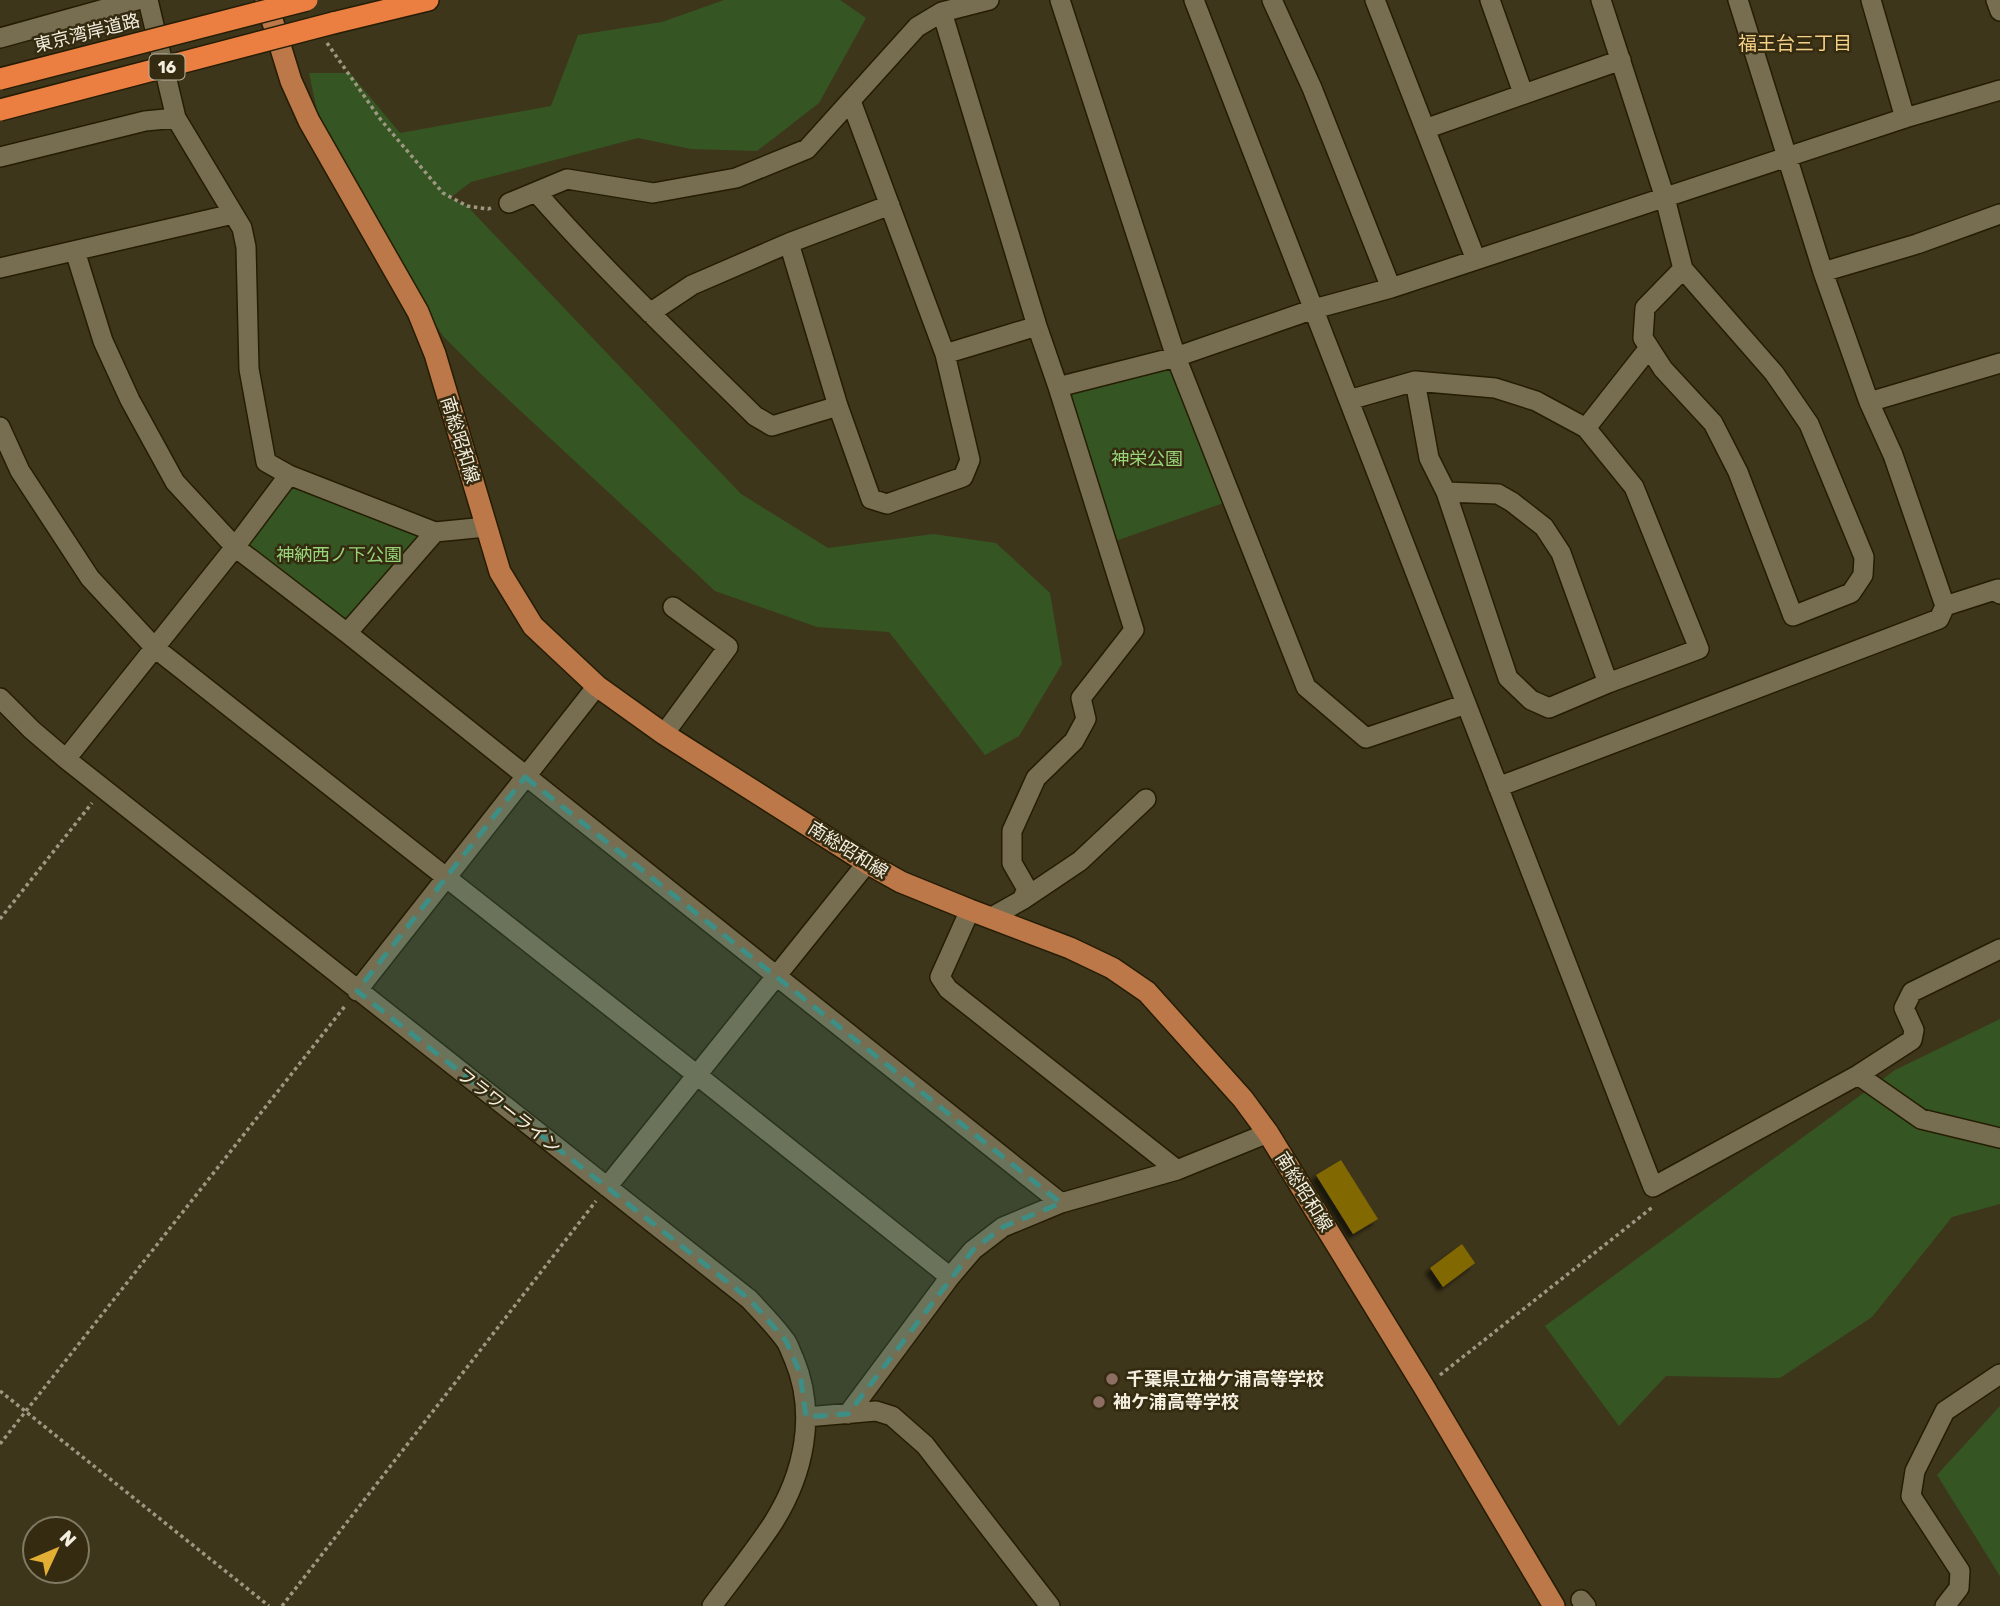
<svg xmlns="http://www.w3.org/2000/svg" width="2000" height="1606" font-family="Rubik,'Noto Sans JP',sans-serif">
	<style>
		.green { fill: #355623 }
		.building { fill: #826802; filter: url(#shadow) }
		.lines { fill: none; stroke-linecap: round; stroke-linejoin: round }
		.minor-casing { stroke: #251d03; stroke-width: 22 }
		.major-casing { stroke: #251d03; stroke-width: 24 }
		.highway-casing { stroke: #251d03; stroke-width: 24 }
		.path { stroke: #9e9782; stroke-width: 3.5; stroke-dasharray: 3.5 3.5; stroke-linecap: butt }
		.minor { stroke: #776e52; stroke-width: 19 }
		.major { stroke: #bc7848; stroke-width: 21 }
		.highway { stroke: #ea7f41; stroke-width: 21 }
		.highway-bridge-casing { stroke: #251d03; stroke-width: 24; stroke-linecap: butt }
		.highway-bridge { stroke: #ea7f41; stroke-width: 21 }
		.marked { fill: #3d8e84; fill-opacity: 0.2; stroke: #3d8e84; stroke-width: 5; stroke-dasharray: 14 9; stroke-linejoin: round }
		.education-dot { fill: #8d6e63; stroke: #342b11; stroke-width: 2.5 }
		.labels { text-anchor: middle; stroke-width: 5; stroke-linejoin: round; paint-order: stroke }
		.shield { fill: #342b11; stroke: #bab4a0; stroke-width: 2 }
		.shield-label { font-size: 16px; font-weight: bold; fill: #f3eede }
		.street-label { font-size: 18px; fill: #f3eede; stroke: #342b11 }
		.park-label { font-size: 18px; fill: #98d579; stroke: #342b11 }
		.poi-label { font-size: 18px; font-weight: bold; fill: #f3eede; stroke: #342b11; text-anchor: start }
		.neighbourhood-label { font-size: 19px; fill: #f5d087; stroke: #342b11 }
	</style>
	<defs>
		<filter id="shadow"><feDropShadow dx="-5" dy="5" stdDeviation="2" flood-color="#0009"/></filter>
	</defs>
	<rect width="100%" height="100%" fill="#3e361b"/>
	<path class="green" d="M 724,0 L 840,0 L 866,18 L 819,103 L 757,151 L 691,149 L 638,138 L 471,182 L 450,198 L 467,206 L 741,494 L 828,548 L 933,534 L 996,543 L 1050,593 L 1062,664 L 1019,736 L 985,755 L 889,632 L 817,627 L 715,591 L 483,376 L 443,336 L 326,153 L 309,73 L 350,73 L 400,133 L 551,106 L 578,35 L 662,22 Z
		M 1176,357 L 1232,500 L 1107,544 L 1058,387 Z
		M 291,485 L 421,535 L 346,622 L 247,546 Z
		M 2000,1019 L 2000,1204 L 1952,1217 L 1872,1317 L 1780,1378 L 1666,1376 L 1619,1426 L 1545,1326 L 1895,1070 Z
		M 2000,1406 L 2000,1576 L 1937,1475 Z"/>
	<path class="building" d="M 1341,1160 L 1378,1219 L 1353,1234 L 1316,1175 Z
		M 1462,1244 L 1475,1263 L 1443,1287 L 1430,1268 Z"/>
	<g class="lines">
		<g class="minor-casing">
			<path id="minor" d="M 148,0 L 176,118
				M 1060,0 L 1176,357 L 1306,687 L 1366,738 L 1466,704
				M 1194,0 L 1653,1187 L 1858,1075 L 1912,1040 L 1914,1030 L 1904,1008 L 1912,992 L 2000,949
				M 1272,0 L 1312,88 L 1391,288
				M 1375,0 L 1476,260
				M 1490,0 L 1523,93
				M 1601,0 L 1665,198 L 1683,269 L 1774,373 L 1809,424 L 1864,557 L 1863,575 L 1851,593 L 1793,616 L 1738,472 L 1713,423 L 1663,369 L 1643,338 L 1645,308 L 1683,269
				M 1738,0 L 1823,272 L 1869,402 L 2000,363
				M 1871,0 L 1905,118
				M 1996,0 L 2000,11
				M 942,12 L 1037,326 L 1058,387 L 1134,630 L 1081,698 L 1086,719 L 1074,741 L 1036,778 L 1012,831 L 1012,863 L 1027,889 L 1022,900 L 990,918
				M 0,38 L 137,0
				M 1425,129 L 1621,60
				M 0,157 L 145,121 L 176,118 L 242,228 L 246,247 L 249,369 L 266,462 L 289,475 L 435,532 L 486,527
				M 536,192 C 605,271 681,343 755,416 L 772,426 L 838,406
				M 509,203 L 567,179 L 653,193 L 736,178 L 807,149 L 917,27 L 942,12 L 989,0
				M 789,243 L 838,406 L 871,499 L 887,504 L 963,477 L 970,460 L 945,354 L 851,101
				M 75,251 L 103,341 L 130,400 L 175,482 L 235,547 L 347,633 L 1061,1203
				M 0,268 L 233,214
				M 1823,272 L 1917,244 L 2000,214
				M 650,313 L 692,285 L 789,243 L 890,205
				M 945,354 L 1037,326
				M 1415,381 L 1429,458 L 1446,492 L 1498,494 L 1512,502 L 1544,527 L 1561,553 L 1608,683
				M 1058,387 L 1176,357 L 1314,309 L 1391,288 L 1905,118 L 2000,90
				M 1349,400 L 1415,381 L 1495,388 L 1536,401 L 1586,428 L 1634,487 L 1699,649 L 1608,683 L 1549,708 L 1531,700 L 1508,678 L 1446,492
				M 0,427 L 20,471 L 90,578 L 155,648 L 697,1075 L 950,1277
				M 1586,428 L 1649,348
				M 1945,606 L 1998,589 L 2000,594
				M 347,633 L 435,532
				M 0,698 L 32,730 L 66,759 L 749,1299 C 761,1312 774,1325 785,1340 C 789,1345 791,1353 794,1359 C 817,1414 804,1474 773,1523 C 754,1552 732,1579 712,1606
				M 664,734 L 728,647 L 673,607
				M 66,759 L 235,547 L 289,475
				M 1498,787 L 1939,619 L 1945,606 L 1893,455 L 1869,402
				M 1022,900 L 1080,861 L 1146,799
				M 970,910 L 940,977 L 948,989 L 1177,1170
				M 357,991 L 597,686
				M 1858,1075 L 1921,1119 L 2000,1138
				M 607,1187 L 867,863
				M 848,1414 L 950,1277 L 973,1250 L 1003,1227 L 1061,1203 L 1177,1170 L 1268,1133
				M 806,1417 L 876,1411 L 892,1416 L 925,1445 L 1050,1606
				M 1581,1600 L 1586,1606
				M 1945,1606 L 1959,1588 L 1960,1571 L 1911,1496 L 1915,1471 L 1945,1411 L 2000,1374"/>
		</g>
		<g class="major-casing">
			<path id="major" d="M 266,0 L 291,81 L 309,121 L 418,312 L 435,354 L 500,572 L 533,626 L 597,686 L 664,734 L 867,863 L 901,882 L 970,910 L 1070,948 L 1112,968 L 1147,992 L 1243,1099 L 1268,1133 L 1424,1387 L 1554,1606"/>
		</g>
		<g class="highway-casing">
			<path id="highway" d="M 333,23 L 428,0"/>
		</g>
		<path class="path" d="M 327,43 L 381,120 L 443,193 L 467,206 L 488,209 L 493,207
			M 0,919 L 92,803
			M 1440,1375 L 1654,1206
			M 0,1391 L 269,1606
			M 0,1444 L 345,1006
			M 282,1606 L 596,1201"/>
		<use href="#minor" class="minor"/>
		<use href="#major" class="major"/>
		<use href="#highway" class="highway"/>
		<g class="highway-bridge-casing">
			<path id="highway-bridge" d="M 0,79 L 307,0
				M 0,110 L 333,23"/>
		</g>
		<use href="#highway-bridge" class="highway-bridge"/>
	</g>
	<path class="marked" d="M 525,777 L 1061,1203 L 1003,1227 L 973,1250 L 848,1414 L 806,1417 L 800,1373 L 786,1341 L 749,1299 L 357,991 Z"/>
	<g class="education-dot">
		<circle cx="1112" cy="1379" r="7"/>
		<circle cx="1099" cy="1402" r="7"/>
	</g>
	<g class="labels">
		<rect class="shield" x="149.5" y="54.5" width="35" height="25" rx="5"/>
		<g class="shield-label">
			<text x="167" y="73">16</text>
		</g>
		<g class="street-label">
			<text transform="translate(87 33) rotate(-14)" y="6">東京湾岸道路</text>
			<text transform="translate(460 440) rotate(73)" y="6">南総昭和線</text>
			<text transform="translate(848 850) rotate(32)" y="6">南総昭和線</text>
			<text transform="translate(509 1111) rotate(38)" y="6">フラワーライン</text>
			<text transform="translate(1304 1192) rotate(58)" y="6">南総昭和線</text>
		</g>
		<g class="park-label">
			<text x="1147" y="465">神栄公園</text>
			<text x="339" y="561">神納西ノ下公園</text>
		</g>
		<g class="poi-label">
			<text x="1126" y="1385">千葉県立袖ケ浦高等学校</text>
			<text x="1113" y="1408">袖ケ浦高等学校</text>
		</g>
		<g class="neighbourhood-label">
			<text x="1795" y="50">福王台三丁目</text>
		</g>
	</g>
	<g transform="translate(56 1550) rotate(46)"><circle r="33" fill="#342b11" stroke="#807963" stroke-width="2"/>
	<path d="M0-5L12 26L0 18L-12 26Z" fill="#e3ae34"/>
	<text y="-10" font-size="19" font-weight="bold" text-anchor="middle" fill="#f3eede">N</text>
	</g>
</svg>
